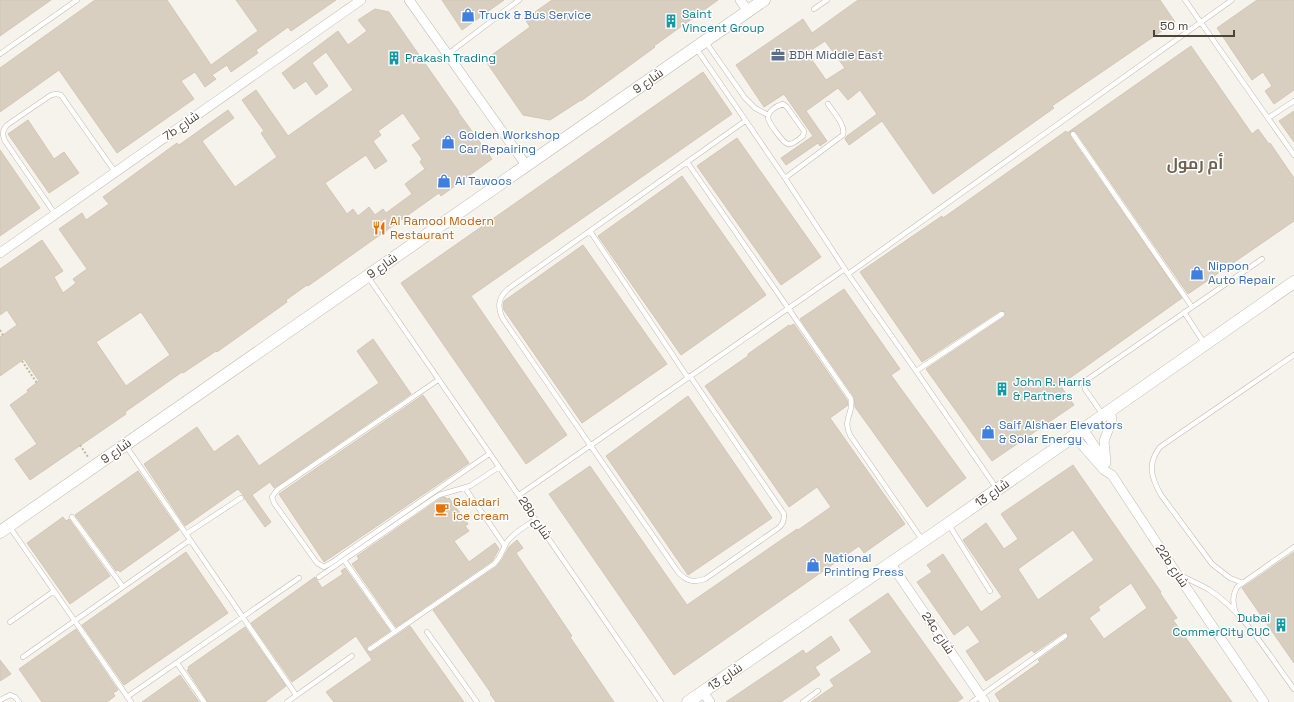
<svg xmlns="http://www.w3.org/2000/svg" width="1294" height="702" font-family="'Space Grotesk',Cairo,sans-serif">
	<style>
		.building { fill: #d8cfc1; stroke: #d3c7b4; fill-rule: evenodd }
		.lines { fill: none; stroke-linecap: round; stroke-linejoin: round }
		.service-casing { stroke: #c2bbae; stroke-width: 5.5 }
		.minor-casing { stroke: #c2bbae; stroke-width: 10 }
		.tertiary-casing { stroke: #c2bbae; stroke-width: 13 }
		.path { stroke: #c4b79f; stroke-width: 2; stroke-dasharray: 2 2; stroke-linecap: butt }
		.service { stroke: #fff; stroke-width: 4.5 }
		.minor { stroke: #fff; stroke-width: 9 }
		.tertiary { stroke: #fff; stroke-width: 12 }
		.labels { text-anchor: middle; stroke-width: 3; stroke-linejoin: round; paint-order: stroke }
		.culture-label { font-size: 12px; fill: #0d838f; stroke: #fff; text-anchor: start }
		.shop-label { font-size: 12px; fill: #366cbe; stroke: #fff; text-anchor: start }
		.service-label { font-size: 12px; fill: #4e5e75; stroke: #fff; text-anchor: start }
		.street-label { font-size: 12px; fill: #4b4439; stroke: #fff }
		.food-label { font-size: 12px; fill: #c56008; stroke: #fff; text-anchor: start }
		.district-label { font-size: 16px; font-weight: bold; fill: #6e6250; stroke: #fff }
	</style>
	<rect width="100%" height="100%" fill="#f6f3ec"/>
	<path class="building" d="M 0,0 L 51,0 L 0,36 Z
		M 95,0 L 167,0 L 211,65 L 258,31 L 236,0 L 336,0 L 291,31 L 288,27 L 256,50 L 258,53 L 231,72 L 227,65 L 212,75 L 216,79 L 205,87 L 195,72 L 181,81 L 194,99 L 117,153 L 59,70 L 0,112 L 0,68 Z
		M 442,0 L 504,0 L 462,30 Z
		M 552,0 L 718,0 L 654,46 L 655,47 L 581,101 L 581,100 L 550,120 L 523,115 L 485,60 L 530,27 L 525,19 Z
		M 858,0 L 1160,0 L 1175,22 L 1052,106 L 1054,108 L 933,194 L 882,121 L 849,145 L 845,139 L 847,136 L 877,114 L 860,90 L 848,100 L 838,88 L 806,111 L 827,141 L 820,146 L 818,143 L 786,165 L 781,158 L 813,136 L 784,94 L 764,107 L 736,65 L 803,19 L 812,33 ZM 825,41 L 845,68 L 826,80 L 807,53 Z
		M 1257,0 L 1294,0 L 1294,90 L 1274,104 L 1265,91 L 1272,86 L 1263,72 L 1252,80 L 1217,28 Z
		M 375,9 L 389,12 L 459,112 L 458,112 L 492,159 L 441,196 L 439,193 L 308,286 L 307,285 L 286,300 L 287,302 L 217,352 L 216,351 L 183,373 L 182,372 L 125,412 L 126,414 L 30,480 L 15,459 L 37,444 L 10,405 L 28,392 L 27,390 L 39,381 L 24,359 L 0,376 L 0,337 L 17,325 L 7,310 L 0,315 L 0,269 L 42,240 L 63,271 L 54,277 L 63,293 L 76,283 L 73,279 L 87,269 L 59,229 L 82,213 L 86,220 L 109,204 L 103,197 L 177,143 L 179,145 L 228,110 L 234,118 L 202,141 L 235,187 L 277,157 L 261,133 L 264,131 L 242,100 L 256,90 L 288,136 L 353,90 L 326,52 L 312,63 L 328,86 L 316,95 L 306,81 L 294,89 L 282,73 L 338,31 L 348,45 L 367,31 L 358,20 ZM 403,113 L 421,139 L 412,145 L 422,159 L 420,162 L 425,169 L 405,184 L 412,194 L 386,213 L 383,209 L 375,215 L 369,207 L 358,216 L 353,209 L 347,214 L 325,183 L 366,155 L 375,169 L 387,161 L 373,141 L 381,135 L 378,131 ZM 141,312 L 170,355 L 126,386 L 96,342 Z
		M 1191,46 L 1252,134 L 1258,129 L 1269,144 L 1270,143 L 1294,178 L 1294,221 L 1188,294 L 1076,132 L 1073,130 L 1071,131 L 1070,136 L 1182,298 L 1060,385 L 1074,405 L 992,461 L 926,369 L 1004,317 L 1006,314 L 1005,312 L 1000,311 L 922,362 L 860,272 L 942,216 L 943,218 L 1066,131 L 1067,133 Z
		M 703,72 L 732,114 L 471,296 L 567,435 L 526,464 L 401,283 Z
		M 1294,111 L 1294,142 L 1279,121 Z
		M 28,120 L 54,159 L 64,152 L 79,173 L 49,193 L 8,134 Z
		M 737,138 L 821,257 L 781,285 L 697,166 Z
		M 0,150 L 40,208 L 0,236 Z
		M 682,176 L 766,295 L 681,355 L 598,236 Z
		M 583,245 L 667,364 L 582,423 L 504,310 L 503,306 L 504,301 Z
		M 844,289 L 900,369 L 891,375 L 966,478 L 927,507 L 855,407 L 854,397 L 800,319 Z
		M 794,324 L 847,400 L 848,405 L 830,418 L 905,524 L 864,553 L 859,546 L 674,675 L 549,494 L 590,466 L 687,605 L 797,529 L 798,530 L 831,507 L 817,487 L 789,507 L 705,386 L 748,356 L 748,354 L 789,325 L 790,326 Z
		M 373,339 L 411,394 L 274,488 L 270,482 L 252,495 L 271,522 L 265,527 L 245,499 L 244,496 L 238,489 L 185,526 L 144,464 L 197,427 L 214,452 L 238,435 L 259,466 L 379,383 L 357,351 Z
		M 423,395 L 469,463 L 324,562 L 279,494 Z
		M 688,396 L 772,518 L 688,575 L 606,456 Z
		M 1073,465 L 1161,592 L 1160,593 L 1177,618 L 1173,620 L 1232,702 L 1000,702 L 995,694 L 1040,662 L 1038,660 L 1067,639 L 1068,634 L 1066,632 L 1063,633 L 1034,653 L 1032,650 L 986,681 L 966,651 L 980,642 L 968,625 L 954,635 L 917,582 L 932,572 L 927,565 L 943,554 L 981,612 L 1002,597 L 963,540 L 986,523 L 1004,549 L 1018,539 L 1001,514 ZM 1073,530 L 1094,560 L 1038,600 L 1018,569 ZM 1131,583 L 1147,608 L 1104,639 L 1089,618 L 1100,610 L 1098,607 Z
		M 138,471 L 179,530 L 120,572 L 118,570 L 116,571 L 75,515 Z
		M 445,497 L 447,499 L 449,498 L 468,524 L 465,526 L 469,531 L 454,541 L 469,562 L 495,543 L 499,549 L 492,561 L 396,627 L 352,564 L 359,559 L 357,556 L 441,498 Z
		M 63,517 L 66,521 L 69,519 L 110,576 L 70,604 L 27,543 Z
		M 517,540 L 523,548 L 516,553 L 572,636 L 570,637 L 614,702 L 496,702 L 490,694 L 491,693 L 433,610 L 496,567 L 502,560 L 509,547 Z
		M 186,552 L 228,613 L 124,685 L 82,625 Z
		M 1294,552 L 1294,663 L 1242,588 Z
		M 345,568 L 390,631 L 368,646 L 366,649 L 367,651 L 372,652 L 410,626 L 464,702 L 334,702 L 326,692 L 372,660 L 356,636 L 292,682 L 251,623 L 315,577 L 322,588 L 343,574 L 341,571 Z
		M 888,593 L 963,698 L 957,702 L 811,702 L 834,686 L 830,680 L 872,652 L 849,620 Z
		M 245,627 L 286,686 L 265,702 L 208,702 L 187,670 L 189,669 L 188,667 Z
		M 76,629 L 118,690 L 113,693 L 115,696 L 107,702 L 42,702 L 19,669 Z
		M 831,636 L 840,650 L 815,667 L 820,675 L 781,702 L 726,702 L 803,650 L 806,654 Z
		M 0,660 L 11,674 L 0,681 Z
		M 180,675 L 199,702 L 142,702 Z"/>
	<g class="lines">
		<g class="service-casing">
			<path id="service" d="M 1185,0 L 1294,155
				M 814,9 L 827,0
				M 705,41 L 745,98 L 755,108 L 768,115
				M 696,48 L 785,178 L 848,274 L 916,371 L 997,489
				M 0,54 L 77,0
				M 448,54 L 519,0
				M 783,104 L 787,107 L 804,131 L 803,136 C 799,139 793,145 788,144 C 783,143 769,123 768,118 C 768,111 776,106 783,104 Z
				M 1268,118 L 1294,101
				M 1073,134 L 1192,307
				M 687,162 L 851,399 C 854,413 842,419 850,435 L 923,541
				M 785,178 L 843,135 C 846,125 833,112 828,104
				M 55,214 L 5,141 C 2,134 2,131 7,125 L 51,95 L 56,94 L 61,95 L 115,172
				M 590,231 L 688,378
				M 848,274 L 1232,0
				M 368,277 C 465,420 564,560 661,702
				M 1184,312 L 1204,343
				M 916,371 L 1002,314
				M 690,376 L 784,514 C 784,521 783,525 777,529 L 705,579 C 693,583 686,581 678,572 L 503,319 C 497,307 498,298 508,289 L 745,121
				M 438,380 L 277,490 L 272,497 L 274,503 L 317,563 L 324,567 L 331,563 L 489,454
				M 1103,415 L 1085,389 L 1084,385 L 1088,379 L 1262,259
				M 126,446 L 296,695
				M 465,488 L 505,546
				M 519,495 L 845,269
				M 72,517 L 123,587
				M 949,525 L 990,591
				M 9,526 L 131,702
				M 186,534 L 241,498
				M 344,560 L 395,632
				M 1180,575 C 1189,580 1199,584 1208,589 C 1245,613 1268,654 1294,689
				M 319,577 L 439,495 L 470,486 L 499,467
				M 1243,583 L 1230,578 L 1212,564 L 1161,495 C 1151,477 1147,464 1160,447 L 1294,355
				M 1235,611 C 1233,602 1232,596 1237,587 L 1294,547
				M 10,622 L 54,591
				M 427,632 L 477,702
				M 370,649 L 494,564 C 502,556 502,550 507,542 C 514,532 526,526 535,520
				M 23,657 L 190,540
				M 177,663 L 204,702
				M 127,697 L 299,578
				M 0,700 L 10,695 L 15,697 L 19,702
				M 287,702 L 352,656
				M 803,702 L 818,691
				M 972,702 L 1065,636"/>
		</g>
		<g class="minor-casing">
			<path id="minor" d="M 409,0 L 526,165
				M 740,0 L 748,11
				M 0,253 L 361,0
				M 1083,429 L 1105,462
				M 1074,436 L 1104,470 L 1112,475 L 1177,574 L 1264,702
				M 1106,463 L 1104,441 L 1112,420 L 1110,410
				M 891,564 L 985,702
				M 703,692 L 710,702"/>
		</g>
		<g class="tertiary-casing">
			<path id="tertiary" d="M 0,532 L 764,0
				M 688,702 L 948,524 L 1294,282"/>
		</g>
		<path class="path" d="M 0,330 L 3,335
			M 22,361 L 37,383
			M 80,445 L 88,457"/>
		<use href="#service" class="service"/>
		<use href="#minor" class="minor"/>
		<use href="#tertiary" class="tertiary"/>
	</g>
	<defs>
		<g id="shop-bare" transform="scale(1.08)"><path d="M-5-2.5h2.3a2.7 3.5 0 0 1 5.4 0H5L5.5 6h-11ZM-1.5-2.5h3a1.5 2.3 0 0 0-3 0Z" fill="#3f7fe0" stroke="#fff" stroke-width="2.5" paint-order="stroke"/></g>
		<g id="building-bare" transform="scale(1.08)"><path d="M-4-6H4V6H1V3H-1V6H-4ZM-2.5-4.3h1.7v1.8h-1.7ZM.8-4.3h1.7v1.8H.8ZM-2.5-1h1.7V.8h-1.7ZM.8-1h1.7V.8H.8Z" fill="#0f9aa8" stroke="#fff" stroke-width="2.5" paint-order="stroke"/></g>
		<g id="office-bare" transform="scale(1.08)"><path d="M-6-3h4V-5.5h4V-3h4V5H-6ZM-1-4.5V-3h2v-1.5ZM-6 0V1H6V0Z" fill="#5c6f8a" stroke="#fff" stroke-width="2.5" paint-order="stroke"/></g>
		<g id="restaurant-bare" transform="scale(1.08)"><path d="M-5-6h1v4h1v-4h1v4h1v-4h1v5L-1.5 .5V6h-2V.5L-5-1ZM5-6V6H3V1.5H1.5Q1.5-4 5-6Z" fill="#e8710a" stroke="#fff" stroke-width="2.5" paint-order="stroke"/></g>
		<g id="cafe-bare" transform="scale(1.08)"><path d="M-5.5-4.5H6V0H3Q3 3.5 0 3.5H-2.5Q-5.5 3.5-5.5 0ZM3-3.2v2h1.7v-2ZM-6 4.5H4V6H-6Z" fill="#e8710a" stroke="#fff" stroke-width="2.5" paint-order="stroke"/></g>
	</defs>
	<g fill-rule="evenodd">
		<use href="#shop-bare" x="468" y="15"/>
		<use href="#building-bare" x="671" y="21"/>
		<use href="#office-bare" x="778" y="55"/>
		<use href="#building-bare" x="394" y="58"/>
		<use href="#shop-bare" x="448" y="142"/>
		<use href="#shop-bare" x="444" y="181"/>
		<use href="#restaurant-bare" x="379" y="228"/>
		<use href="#shop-bare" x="1197" y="273"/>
		<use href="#building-bare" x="1002" y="389"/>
		<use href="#shop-bare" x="988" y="432"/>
		<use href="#cafe-bare" x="442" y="509"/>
		<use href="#shop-bare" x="813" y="565"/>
		<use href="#building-bare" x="1281" y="625"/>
	</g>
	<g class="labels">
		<g class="culture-label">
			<text x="682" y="18">Saint<tspan x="682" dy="14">Vincent Group</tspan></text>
			<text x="405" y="62">Prakash Trading</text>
			<text x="1013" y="386">John R. Harris<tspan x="1013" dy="14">&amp; Partners</tspan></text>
			<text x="1270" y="622" text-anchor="end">Dubai<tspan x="1270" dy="14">CommerCity CUC</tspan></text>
		</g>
		<g class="shop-label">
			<text x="479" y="19">Truck &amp; Bus Service</text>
			<text x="459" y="139">Golden Workshop<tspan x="459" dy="14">Car Repairing</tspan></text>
			<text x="455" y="185">Al Tawoos</text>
			<text x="1208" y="270">Nippon<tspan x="1208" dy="14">Auto Repair</tspan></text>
			<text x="999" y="429">Saif Alshaer Elevators<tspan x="999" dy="14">&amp; Solar Energy</tspan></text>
			<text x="824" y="562">National<tspan x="824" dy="14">Printing Press</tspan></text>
		</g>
		<g class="service-label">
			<text x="789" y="59">BDH Middle East</text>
		</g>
		<g class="street-label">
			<text transform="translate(648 81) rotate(-35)" y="4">شارع 9</text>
			<text transform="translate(181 126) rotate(-35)" y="4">7b شارع</text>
			<text transform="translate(382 266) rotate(-35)" y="4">شارع 9</text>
			<text transform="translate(116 451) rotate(-35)" y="4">شارع 9</text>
			<text transform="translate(992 493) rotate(-35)" y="4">شارع 13</text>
			<text transform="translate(535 518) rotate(56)" y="4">28b شارع</text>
			<text transform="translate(1172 566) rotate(56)" y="4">22b شارع</text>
			<text transform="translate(938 633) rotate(56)" y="4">24c شارع</text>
			<text transform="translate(725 677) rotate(-34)" y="4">شارع 13</text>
		</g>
		<g class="food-label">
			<text x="390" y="225">Al Ramool Modern<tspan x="390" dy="14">Restaurant</tspan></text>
			<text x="453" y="506">Galadari<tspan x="453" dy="14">ice cream</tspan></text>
		</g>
		<g class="district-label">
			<text x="1195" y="169">أم رمول</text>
		</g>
	</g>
	<path d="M1154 30v6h80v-6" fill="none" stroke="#4b4439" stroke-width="2"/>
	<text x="1160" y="30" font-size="12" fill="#4b4439" stroke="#ffffff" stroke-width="3" paint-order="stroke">50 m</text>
</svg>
